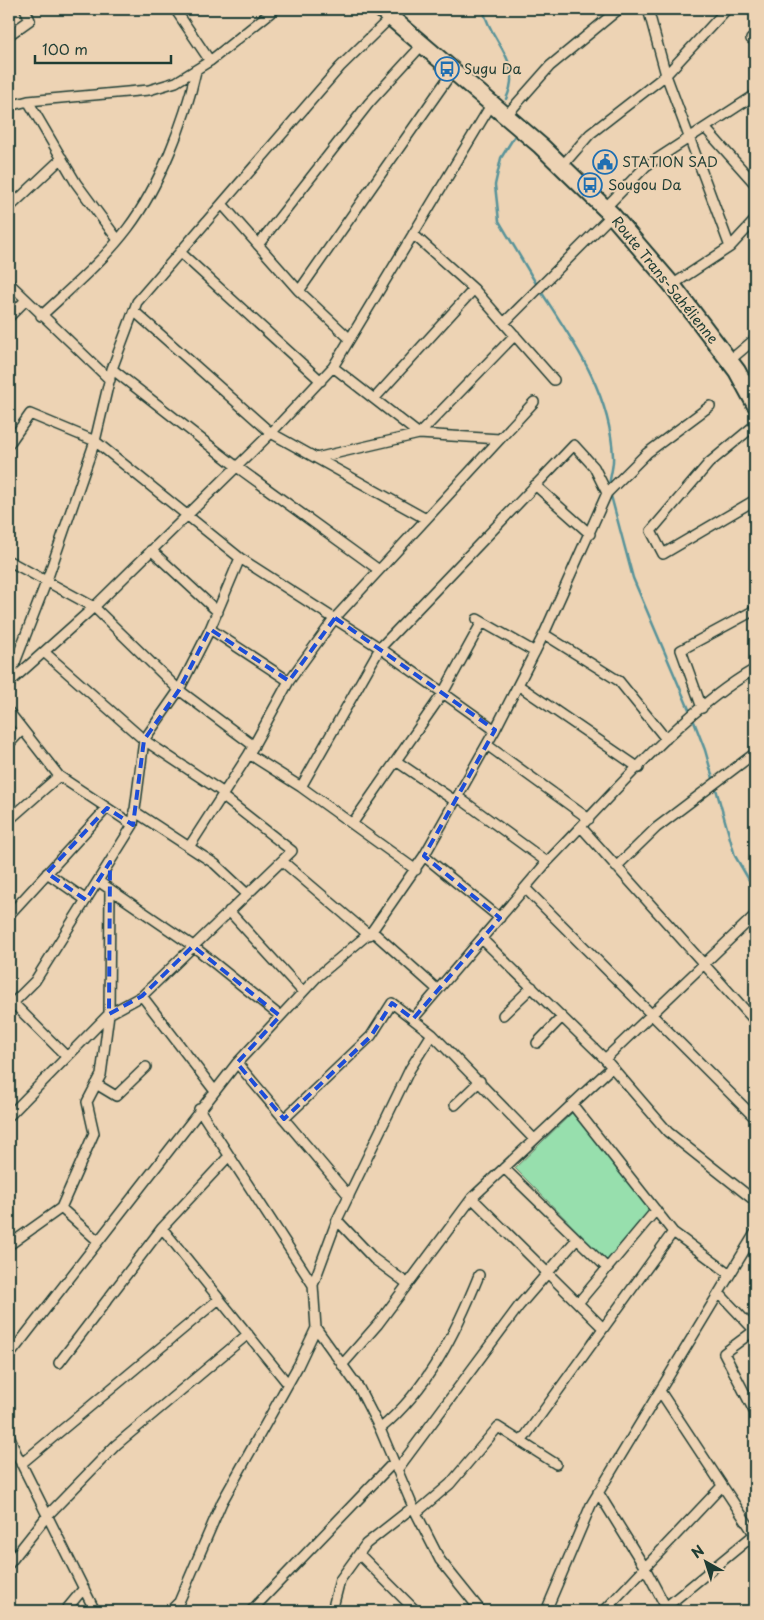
<svg xmlns="http://www.w3.org/2000/svg" width="764" height="1620" font-family="'Playpen Sans',sans-serif">
	<style>
		.green { fill: #97dfad; stroke: #5b8e70 }
		.lines { fill: none; stroke-linecap: round; stroke-linejoin: round }
		.stream { stroke: #599399; stroke-width: 2.5 }
		.street-casing { stroke: #1f3d34; stroke-width: 12 }
		.highway-casing { stroke: #1f3d34; stroke-width: 20 }
		.street { stroke: #edd3b4; stroke-width: 9 }
		.highway { stroke: #edd3b4; stroke-width: 16 }
		.marked { fill: none; stroke: #1d4ed8; stroke-width: 4; stroke-dasharray: 10 6; stroke-linejoin: round }
		.labels { text-anchor: middle; stroke-width: 4; stroke-linejoin: round; paint-order: stroke }
		.poi-label { font-size: 14px; fill: #1f3d34; stroke: #edd3b4; text-anchor: start }
		.street-label { font-size: 14px; fill: #1f3d34; stroke: #edd3b4 }
	</style>
	<rect width="100%" height="100%" fill="#edd3b4"/>
	<filter id="ink" filterUnits="userSpaceOnUse"><feTurbulence type="fractalNoise" baseFrequency=".02" numOctaves="2"/><feDisplacementMap in="SourceGraphic" scale="10" xChannelSelector="R" yChannelSelector="G"/><feConvolveMatrix kernelMatrix="1 2 1 2 8 2 1 2 1" color-interpolation-filters="sRGB"/></filter>
	<g filter="url(#ink)">
		<path class="green" d="M 572,1113 L 653,1211 L 608,1262 L 515,1168 Z"/>
		<g class="lines">
			<path class="stream" d="M 483,9 C 491,44 524,60 506,99
				M 514,137 L 501,158 L 495,185 L 499,221 L 537,285
				M 540,290 C 573,341 610,392 613,456 C 614,466 610,476 609,486
				M 610,492 L 633,578 L 691,714
				M 693,719 L 705,750 L 735,856 L 755,890"/>
			<g class="street-casing">
				<path id="street" d="M 175,9 L 210,61
					M 648,9 L 666,75 L 730,247
					M 9,35 L 30,20 L 25,9
					M 751,39 L 755,36
					M 28,101 L 76,183 L 118,240
					M 9,106 L 28,101 L 149,90 L 176,82 L 210,61 L 275,9
					M 505,117 L 550,66 L 619,9
					M 706,129 L 755,184
					M 562,166 L 590,134 L 666,75 L 727,9
					M 222,204 L 299,291 L 350,339
					M 9,208 L 62,158
					M 605,208 L 646,166 L 755,95
					M 413,234 L 474,289 L 554,380
					M 258,245 L 369,103 L 423,44
					M 181,253 L 321,381
					M 9,283 L 110,380
					M 672,285 L 730,247 L 755,220
					M 299,291 L 453,71
					M 134,311 L 271,433 L 426,519
					M 41,316 C 71,288 103,261 128,228 C 159,187 185,121 196,71
					M 9,317 L 25,301
					M 504,323 L 612,215
					M 729,361 L 755,339
					M 333,367 L 419,434 L 515,335
					M 112,369 L 237,467 L 379,570
					M 374,399 L 474,289
					M 755,425 L 709,463 L 651,531 L 663,554 L 755,500
					M 9,444 L 30,414 L 95,441 L 240,558 L 380,648 L 495,730
					M 316,458 L 419,434 L 500,439
					M 535,485 L 590,534
					M 151,550 L 218,612
					M 9,561 L 94,607 L 179,690 L 254,746
					M 477,619 L 535,652
					M 210,629 L 289,681
					M 544,634 L 619,681 L 666,739
					M 44,652 L 144,740 L 224,793
					M 9,678 L 47,580 L 95,441 L 112,369 L 137,302 L 340,67 L 391,17
					M 9,683 L 94,607 L 271,433 L 333,367 L 491,105
					M 518,685 L 639,768
					M 702,708 L 681,650 L 755,610
					M 9,712 L 59,776 L 133,825
					M 9,744 L 22,730
					M 487,745 L 589,819
					M 396,761 L 455,801
					M 301,787 L 380,648 L 574,445 L 594,467 L 607,493
					M 458,797 L 547,862 C 609,799 679,713 755,669
					M 134,811 L 215,864 L 247,894
					M 9,820 L 59,776
					M 352,824 L 443,693 L 482,622
					M 581,827 L 755,1021
					M 189,847 L 249,754
					M 424,856 L 500,918
					M 282,861 L 369,935
					M 616,867 L 656,828 L 755,753
					M 416,870 L 301,787 L 249,754 L 289,681 L 335,618 L 534,402
					M 47,873 L 86,900
					M 98,881 L 193,946 L 280,1016
					M 525,888 L 755,1118
					M 229,911 L 302,991
					M 9,915 L 107,808
					M 372,931 L 438,990
					M 482,939 L 605,1059 L 668,1132 L 755,1201
					M 142,996 L 214,1090
					M 13,1003 L 67,1057
					M 9,1007 L 35,981 L 133,825 L 144,740 L 179,690 L 210,629 L 240,558
					M 503,1015 L 532,987
					M 413,1019 L 547,862
					M 432,1034 L 410,1069 L 337,1220 L 313,1285 L 316,1328 L 359,1388 L 380,1429 L 413,1507 L 440,1560 L 481,1611
					M 537,1043 L 562,1017
					M 605,1059 L 755,915
					M 237,1063 L 349,1196
					M 96,1084 L 116,1096 L 146,1067
					M 572,1104 L 673,1232 L 730,1274
					M 455,1105 L 480,1081
					M 199,1109 L 313,1285
					M 9,1116 L 109,1014 L 142,996 L 292,851 L 222,796
					M 284,1119 L 371,1036 L 392,1003 L 432,1034 L 534,1139
					M 504,1168 L 607,1268
					M 472,1198 L 603,1328
					M 61,1208 L 98,1241
					M 337,1220 L 374,1259 L 408,1284
					M 162,1228 L 288,1384
					M 9,1245 L 61,1208 L 94,1133 L 87,1102 L 101,1075 L 109,1014 L 110,889
					M 719,1293 L 754,1330
					M 578,1303 L 656,1210
					M 755,1330 L 724,1353 L 755,1413
					M 9,1356 L 237,1063 L 317,977 L 372,931 L 424,856 L 495,730 L 544,634 L 607,493 L 647,453 L 710,406
					M 59,1363 L 162,1228 L 229,1156
					M 342,1365 L 378,1324 L 472,1198 L 612,1067
					M 660,1391 L 755,1535
					M 380,1429 C 428,1389 456,1332 479,1275
					M 9,1434 L 16,1453 L 95,1611
					M 521,1442 L 673,1232
					M 21,1464 L 219,1299
					M 397,1470 L 519,1306 L 577,1239
					M 598,1492 L 645,1568 L 668,1611
					M 416,1513 L 450,1484 L 498,1427 L 556,1464
					M 359,1554 L 416,1611
					M 9,1564 L 47,1516 L 116,1445 L 248,1334
					M 666,1607 L 755,1534
					M 65,1611 L 84,1588
					M 170,1611 L 179,1602 L 222,1502 L 298,1366 L 316,1328
					M 251,1611 L 394,1462
					M 332,1611 L 340,1580 L 366,1544 L 413,1507
					M 546,1611 L 591,1505 L 755,1233
					M 604,1611 L 722,1486"/>
			</g>
			<g class="highway-casing">
				<path id="highway" d="M 381,9 L 541,146 L 612,215 L 672,285 L 737,371 L 755,404"/>
			</g>
			<use href="#street" class="street"/>
			<use href="#highway" class="highway"/>
		</g>
	</g>
	<path class="marked" d="M 335,618 L 495,730 L 424,856 L 500,918 L 413,1019 L 392,1003 L 371,1036 L 284,1119 L 237,1063 L 280,1016 L 193,946 L 142,996 L 109,1014 L 110,862 L 86,900 L 47,873 L 107,808 L 133,825 L 144,740 L 179,690 L 210,629 L 289,681 Z"/>
	<defs>
		<g id="bus-ring" transform="scale(1.25)"><circle r="9.5" fill="#edd3b4" stroke="#1f6fb2" stroke-width="1.5"/><path d="M-5-6H5V4H4V6H2V4H-2V6H-4V4H-5ZM-3.5-4V0h7V-4ZM-3.5 1.2v1.5H-2V1.2ZM2 1.2v1.5H3.5V1.2Z" fill="#1f6fb2"/></g>
		<g id="civic-ring" transform="scale(1.25)"><circle r="9.5" fill="#edd3b4" stroke="#1f6fb2" stroke-width="1.5"/><path d="M-.6-6.5H3V-4.5H.6V-3L4-1V1h2V6H-6V1h2V-1L-.6-3ZM-1.2 2.5V6h2.4V2.5Z" fill="#1f6fb2"/></g>
	</defs>
	<g fill-rule="evenodd">
		<use href="#bus-ring" x="447" y="69"/>
		<use href="#civic-ring" x="605" y="162"/>
		<use href="#bus-ring" x="590" y="185"/>
	</g>
	<g class="labels">
		<g class="poi-label">
			<text x="464" y="74">Sugu Da</text>
			<text x="622" y="167">STATION SAD</text>
			<text x="608" y="190">Sougou Da</text>
		</g>
		<g class="street-label">
			<text transform="translate(665 280) rotate(51)" y="5">Route Trans-Sahélienne</text>
		</g>
	</g>
	<rect width="764" height="1620" fill="none" stroke="#edd3b4" stroke-width="30"/>
	<rect x="15" y="15" width="734" height="1590" fill="none" stroke="#1f3d34" stroke-width="2" filter="url(#ink)"/>
	<g transform="translate(706 1562) rotate(321)" stroke="#edd3b4" stroke-width="4" paint-order="stroke">
	<path d="M0-4L9 19L0 12L-9 19Z" fill="#1f3d34"/>
	<text y="-8" font-size="14" font-weight="bold" text-anchor="middle" fill="#1f3d34">N</text>
	</g>
	<path d="M35 55v8h136v-8" fill="none" stroke="#1f3d34" stroke-width="2.5"/>
	<text x="42" y="55" font-size="15" fill="#1f3d34" stroke="#edd3b4" stroke-width="4" paint-order="stroke">100 m</text>
</svg>
